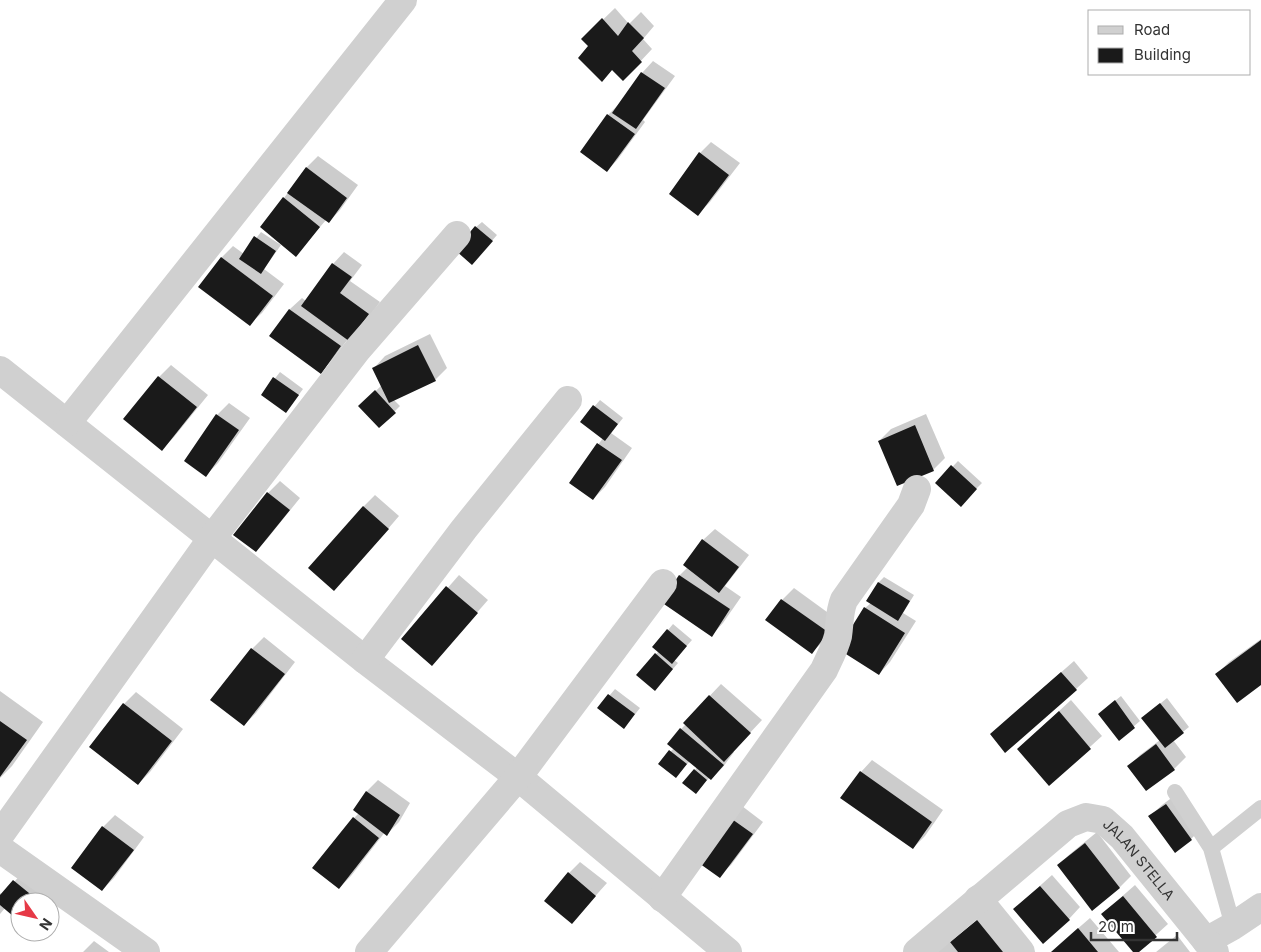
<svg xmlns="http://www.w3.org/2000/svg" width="1261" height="952" font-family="Inter,sans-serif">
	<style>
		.shadow { fill: #0003 }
		.building { fill: #1a1a1a }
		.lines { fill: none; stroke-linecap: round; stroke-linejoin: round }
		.lane { stroke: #d0d0d0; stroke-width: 16 }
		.street { stroke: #d0d0d0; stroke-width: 28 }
		.labels { text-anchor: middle; stroke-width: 5; stroke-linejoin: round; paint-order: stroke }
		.street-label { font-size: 14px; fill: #333; stroke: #fff }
	</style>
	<rect width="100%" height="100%" fill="#fff"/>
	<path class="shadow" d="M 615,8 L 629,24 L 641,12 L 654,26 L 643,39 L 652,49 L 623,80 L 613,69 L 602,81 L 590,46 L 583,39 Z
		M 653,61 L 675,76 L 643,120 L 645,122 L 618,159 L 607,171 L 608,115 L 620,103 L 642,73 Z
		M 711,142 L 740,163 L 710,202 L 698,214 L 700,153 Z
		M 318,156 L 358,185 L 340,210 L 329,222 L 326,220 L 296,255 L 284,198 L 306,168 Z
		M 482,222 L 497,235 L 477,258 L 476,227 Z
		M 261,232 L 281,245 L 264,269 L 284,284 L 262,313 L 250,324 L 200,286 L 222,257 L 233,246 L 244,254 Z
		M 344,252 L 362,265 L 350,281 L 380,302 L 361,328 L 348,339 L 332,360 L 321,372 L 271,336 L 290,309 L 302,298 L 306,301 L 333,264 Z
		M 430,334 L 447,368 L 435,380 L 394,400 L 400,406 L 379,427 L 360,406 L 382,385 L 374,368 L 385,356 Z
		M 171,365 L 208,395 L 174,437 L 162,449 L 159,377 Z
		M 280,372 L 303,389 L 286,412 L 262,395 Z
		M 600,400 L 623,418 L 611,433 L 632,448 L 605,487 L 593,499 L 570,483 L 603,438 L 582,421 Z
		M 229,403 L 250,418 L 218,463 L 206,475 L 217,415 Z
		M 926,414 L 945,458 L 933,470 L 879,441 L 891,429 Z
		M 958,461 L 982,483 L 966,499 L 937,483 Z
		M 280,481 L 300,498 L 267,539 L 256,551 L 268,493 Z
		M 375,495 L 399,516 L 346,578 L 363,507 Z
		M 715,529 L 749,555 L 725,586 L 741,597 L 723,623 L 712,635 L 662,602 L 680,575 L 688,567 L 703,540 Z
		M 459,575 L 488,600 L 432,664 L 403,639 Z
		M 884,577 L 914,595 L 903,613 L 916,621 L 890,662 L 879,674 L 865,608 L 871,603 L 868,601 L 879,582 Z
		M 794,588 L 838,620 L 824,641 L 812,652 L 782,600 Z
		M 673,624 L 692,640 L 674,660 L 678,663 L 660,684 L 656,654 L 659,651 L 668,630 Z
		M 264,637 L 295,662 L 256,713 L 244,725 L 212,700 L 252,649 Z
		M 1261,639 L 1261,684 L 1217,674 L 1229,662 Z
		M 1074,661 L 1088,678 L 1076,689 L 1003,723 Z
		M 721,684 L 762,720 L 733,751 L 734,752 L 723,767 L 711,778 L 710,777 L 701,787 L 695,770 L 697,767 L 690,761 L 676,776 L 660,763 L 674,748 L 681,729 L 686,724 L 684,723 Z
		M 615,689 L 640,708 L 629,722 L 599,708 Z
		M 0,691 L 43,722 L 12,766 L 0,778 Z
		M 136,692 L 183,729 L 150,772 L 138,784 L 91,746 L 124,704 Z
		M 1121,696 L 1140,721 L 1119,739 L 1099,714 Z
		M 1167,698 L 1189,727 L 1173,740 L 1186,757 L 1174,769 L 1146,790 L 1128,767 L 1140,755 L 1160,740 L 1149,713 Z
		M 1071,700 L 1102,736 L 1049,784 L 1018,749 Z
		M 872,760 L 943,810 L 925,836 L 913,848 L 861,772 Z
		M 378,780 L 410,803 L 399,822 L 387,834 L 385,832 L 351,876 L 339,888 L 354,818 L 359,813 L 367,791 Z
		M 1178,793 L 1203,827 L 1191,839 L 1150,816 L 1162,805 Z
		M 742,806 L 763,822 L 731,865 L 719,876 L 698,860 Z
		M 115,815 L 144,837 L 114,878 L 102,890 L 103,827 Z
		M 1097,832 L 1131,876 L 1120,887 L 1092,909 L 1058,865 L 1070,854 Z
		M 580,862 L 607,883 L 572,922 L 569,873 Z
		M 26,869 L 57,896 L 50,904 L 50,902 L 20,902 L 20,920 L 5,908 L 0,914 L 0,893 L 2,895 Z
		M 1052,875 L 1080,907 L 1069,919 L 1014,909 Z
		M 1135,885 L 1168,924 L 1137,952 L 1135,952 L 1102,914 Z
		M 994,905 L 1024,952 L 936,952 L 958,932 L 960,934 Z
		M 1090,918 L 1119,952 L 1052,952 L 1060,944 Z
		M 1177,935 L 1190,952 L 1156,952 Z
		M 94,941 L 109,952 L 83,952 Z"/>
	<path class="building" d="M 602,18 L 618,36 L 628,22 L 644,38 L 632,51 L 642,62 L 623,81 L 612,70 L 602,82 L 578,58 L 588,46 L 581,39 Z
		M 641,72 L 665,88 L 636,129 L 612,113 Z
		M 607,114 L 635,134 L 607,172 L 580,152 Z
		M 699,152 L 729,175 L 698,216 L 669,194 Z
		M 306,167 L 347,198 L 329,223 L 287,193 Z
		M 283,197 L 320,227 L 296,257 L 260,227 Z
		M 475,226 L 493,241 L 472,265 L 455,250 Z
		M 254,236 L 276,251 L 261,274 L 239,259 Z
		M 221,257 L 273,296 L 250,326 L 198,287 Z
		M 332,263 L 352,277 L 340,293 L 369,314 L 349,341 L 301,306 Z
		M 289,309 L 341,346 L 321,374 L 269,336 Z
		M 418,345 L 436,381 L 389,403 L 372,368 Z
		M 158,376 L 197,407 L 162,451 L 123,419 Z
		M 273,377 L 299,395 L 286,413 L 261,395 Z
		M 375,390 L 396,413 L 379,428 L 358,406 Z
		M 593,405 L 618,424 L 605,441 L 580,422 Z
		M 216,414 L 239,430 L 206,477 L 184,461 Z
		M 915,425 L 934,471 L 897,486 L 878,441 Z
		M 597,443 L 622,460 L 593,500 L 569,483 Z
		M 951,465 L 977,489 L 961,507 L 935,483 Z
		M 267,492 L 290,510 L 256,552 L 233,535 Z
		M 363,506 L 389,529 L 334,591 L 308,568 Z
		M 702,539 L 739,567 L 719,593 L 683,565 Z
		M 679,575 L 730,609 L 712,637 L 661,602 Z
		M 878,582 L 910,601 L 898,621 L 866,601 Z
		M 446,586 L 478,613 L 432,666 L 401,639 Z
		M 781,599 L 828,632 L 812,654 L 765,620 Z
		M 864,607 L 905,633 L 879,675 L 838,649 Z
		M 667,629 L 687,646 L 672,664 L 652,647 Z
		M 1261,640 L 1261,685 L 1237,703 L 1215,674 Z
		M 251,648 L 285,674 L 244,726 L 210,700 Z
		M 655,653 L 673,669 L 655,691 L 636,675 Z
		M 1061,672 L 1077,690 L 1005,753 L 990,734 Z
		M 608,694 L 635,714 L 624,729 L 597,708 Z
		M 709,695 L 751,733 L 724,762 L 683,723 Z
		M 1115,700 L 1135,728 L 1119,741 L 1098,714 Z
		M 123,703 L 172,741 L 138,785 L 89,747 Z
		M 1160,703 L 1184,733 L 1165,748 L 1141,718 Z
		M 1059,711 L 1091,749 L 1049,786 L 1017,749 Z
		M 0,721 L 27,740 L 0,777 Z
		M 680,728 L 724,765 L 711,780 L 667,744 Z
		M 1156,744 L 1175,770 L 1146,791 L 1127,766 Z
		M 669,750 L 687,764 L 676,778 L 658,764 Z
		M 694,769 L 707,780 L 696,794 L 682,783 Z
		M 860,771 L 932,822 L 913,849 L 840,798 Z
		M 366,791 L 400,815 L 387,836 L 353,810 Z
		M 1166,804 L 1192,840 L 1175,853 L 1148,816 Z
		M 353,817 L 379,838 L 339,889 L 312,868 Z
		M 729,817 L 753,834 L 720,878 L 696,861 Z
		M 102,826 L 134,850 L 102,891 L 71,868 Z
		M 1085,843 L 1120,888 L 1092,911 L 1057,865 Z
		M 568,872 L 596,896 L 572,924 L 544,901 Z
		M 13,880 L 40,902 L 20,902 L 20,922 L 0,905 L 0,895 Z
		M 1040,886 L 1070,920 L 1043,944 L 1013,909 Z
		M 1123,896 L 1157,937 L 1139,952 L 1133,952 L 1101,914 Z
		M 982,916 L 1012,952 L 958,952 L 950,942 Z
		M 1078,928 L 1098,952 L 1051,952 Z"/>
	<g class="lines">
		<path class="lane" d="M 1175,792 L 1211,848 L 1233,926
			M 1211,848 L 1261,808"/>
		<g class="street">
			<path d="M 0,370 L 365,660 L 518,777 L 728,952"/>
			<path d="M 67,423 L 403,0"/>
			<path d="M 365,660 L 464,529 L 568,400"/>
			<path d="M 0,835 L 212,538 L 358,349 L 457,235"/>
			<path d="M 0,849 L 146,952"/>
			<path d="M 662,898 L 824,670 C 829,659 835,648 838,636 C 840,623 839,612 844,600 L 911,505 L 917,489"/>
			<path d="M 978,899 L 1021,952"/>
			<path d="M 1206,941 L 1233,926 L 1261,907"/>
			<path d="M 369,952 L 518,777 L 663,583"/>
			<path id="s1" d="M 917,952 L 1068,824 L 1086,817 L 1103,820 L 1122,837 L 1215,952"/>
		</g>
	</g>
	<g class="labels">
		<g class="street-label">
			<text dy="5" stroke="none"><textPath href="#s1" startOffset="288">JALAN STELLA</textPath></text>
		</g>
	</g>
	<rect x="1088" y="10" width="162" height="65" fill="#ffffff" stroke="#adadad"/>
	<rect x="1098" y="26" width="25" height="8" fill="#d0d0d0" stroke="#adadad"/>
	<text x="1134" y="35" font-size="15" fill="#333333">Road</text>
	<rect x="1098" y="48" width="25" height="15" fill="#1a1a1a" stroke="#adadad"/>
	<text x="1134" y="60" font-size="15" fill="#333333">Building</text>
	<g transform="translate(35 917) rotate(124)"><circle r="24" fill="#ffffff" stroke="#adadad"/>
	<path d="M0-4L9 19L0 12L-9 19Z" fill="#e63946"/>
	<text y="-8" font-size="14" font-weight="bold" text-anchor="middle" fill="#333333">N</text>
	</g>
	<path d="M1091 932v8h86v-8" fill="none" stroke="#333333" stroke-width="2.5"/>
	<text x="1098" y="932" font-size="15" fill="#333333" stroke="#ffffff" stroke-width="4" paint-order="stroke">20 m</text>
</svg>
